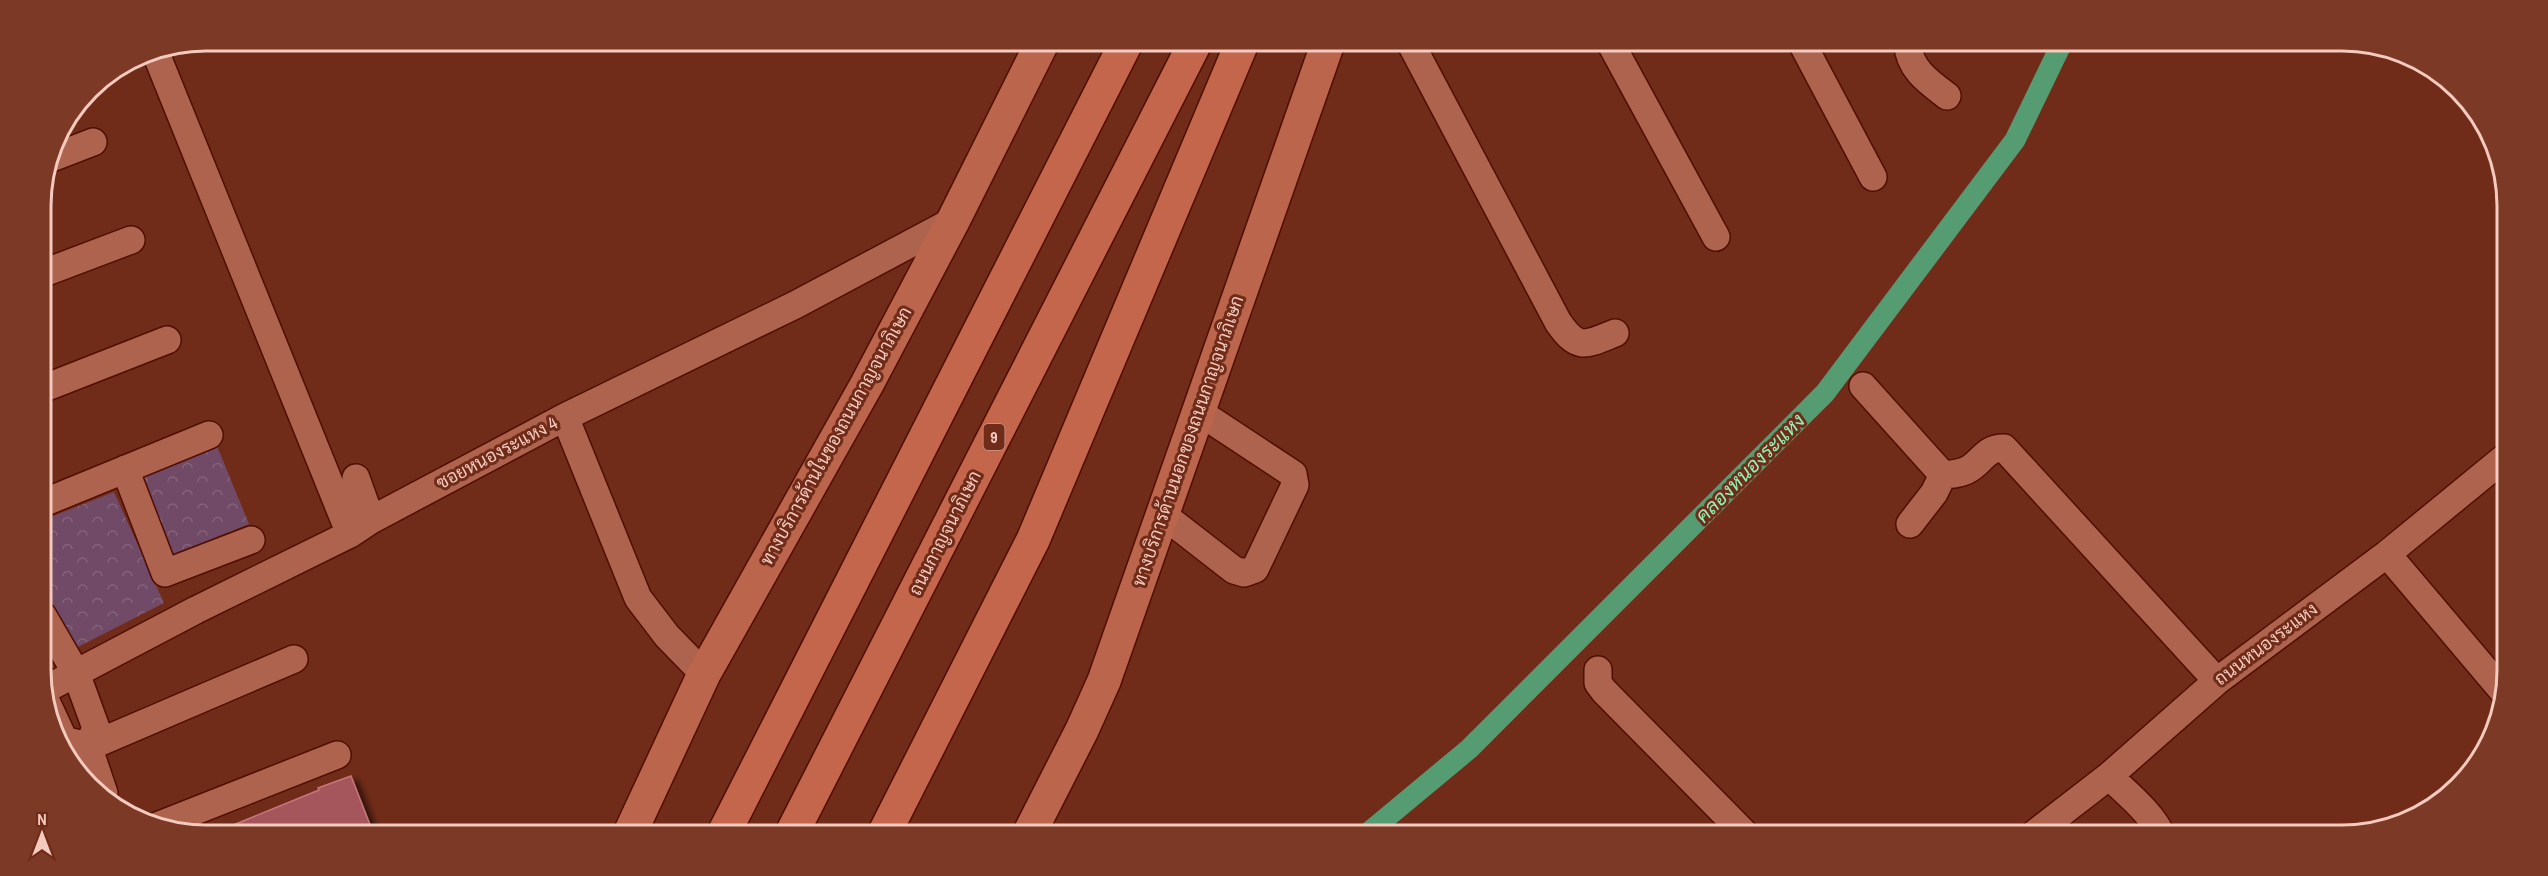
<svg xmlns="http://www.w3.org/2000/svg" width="2548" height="876" font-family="'Archivo Narrow',Sarabun,sans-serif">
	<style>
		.park { fill: url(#park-crowns) }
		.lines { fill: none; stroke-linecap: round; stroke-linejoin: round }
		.canal { stroke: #559c72; stroke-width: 21 }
		.building { fill: #a4575c; stroke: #c6767a; stroke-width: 1.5; filter: url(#shadow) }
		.minor-casing { stroke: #510e00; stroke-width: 30 }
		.major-casing { stroke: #510e00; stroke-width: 36 }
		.highway-casing { stroke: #510e00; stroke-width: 36 }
		.minor { stroke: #ad634e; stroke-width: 27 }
		.major { stroke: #bb654c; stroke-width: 33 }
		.highway { stroke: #c4664b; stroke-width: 33 }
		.labels { text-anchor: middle; stroke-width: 6; stroke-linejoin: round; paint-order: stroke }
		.shield { fill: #702c19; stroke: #cc9b8c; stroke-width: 1.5 }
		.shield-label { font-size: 16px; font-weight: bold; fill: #f4cabe }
		.street-label { font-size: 18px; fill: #f4cabe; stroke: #702c19 }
		.water-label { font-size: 20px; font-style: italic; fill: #8ff3b7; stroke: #702c19 }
		.rim { fill: none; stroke: #f4cabe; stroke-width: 3 }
	</style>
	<defs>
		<pattern id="park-crowns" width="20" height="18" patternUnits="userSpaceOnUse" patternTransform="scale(1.5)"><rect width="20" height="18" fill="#704a66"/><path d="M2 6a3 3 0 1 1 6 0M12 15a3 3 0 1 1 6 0" fill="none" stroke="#85637a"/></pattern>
		<filter id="shadow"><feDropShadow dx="6" dy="4" stdDeviation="3" flood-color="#0009"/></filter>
	</defs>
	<rect width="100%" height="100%" fill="#702c19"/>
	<path class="park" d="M 217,446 L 249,524 L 171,555 L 140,477 Z
		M 114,492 L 164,603 L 74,649 L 43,588 L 43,520 Z"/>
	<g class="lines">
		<path class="canal" d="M 1368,833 L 1469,749 L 1825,393 L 2015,140 L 2061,45"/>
	</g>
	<path class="building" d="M 351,776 L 372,830 L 221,830 L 319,790 L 318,788 Z"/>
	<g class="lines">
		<g class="minor-casing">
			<path id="minor" d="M 1411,44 L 1558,322 C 1578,351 1585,345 1615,333
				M 1611,44 L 1716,237
				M 1803,45 L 1873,177
				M 1908,45 C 1909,69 1930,83 1947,96
				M 155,51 L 350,534
				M 49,159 L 93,142
				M 41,274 L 131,240
				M 1863,386 L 1943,475 C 1953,474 1963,474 1972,467 C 1984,458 1987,448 2004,448 L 2217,681
				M 42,389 L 167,340
				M 565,417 L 638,598 L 667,636 L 704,674
				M 125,469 L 165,573 L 251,540
				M 356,478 L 371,520
				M 43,503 L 209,435
				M 1162,514 L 1234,570 L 1244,573 L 1255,569 L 1295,485 L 1293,474 L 1199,412
				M 1910,524 L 1934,493 L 1943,475
				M 2387,554 L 2502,690
				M 43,616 L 76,673 L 96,728 L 88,746 L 104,793
				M 1598,670 L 1598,683 L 1604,691 L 1745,834
				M 44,690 L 196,610 L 350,534 L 371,520 L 565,417 L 795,305 L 953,221
				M 44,697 L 64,740 L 88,746
				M 70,755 L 294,659
				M 2109,776 C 2124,791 2154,815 2161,835
				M 157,826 L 337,755
				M 2034,834 L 2109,776 L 2217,681 L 2387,554 L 2503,459"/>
		</g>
		<g class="major-casing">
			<path id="major" d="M 631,831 L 704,674 L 867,384 L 953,221 L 1042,43
				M 1030,832 L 1082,730 L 1104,681 L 1328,43"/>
		</g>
		<g class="highway-casing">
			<path id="highway" d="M 725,831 L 1126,43
				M 793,831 L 1195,43
				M 885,832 L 1033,540 L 1242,43"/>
		</g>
		<use href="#minor" class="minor"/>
		<use href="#major" class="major"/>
		<use href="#highway" class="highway"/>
	</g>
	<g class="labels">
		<rect class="shield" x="983.5" y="424" width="21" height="26" rx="4.5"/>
		<g class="shield-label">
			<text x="994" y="443">9</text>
		</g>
		<g class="street-label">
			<text transform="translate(836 436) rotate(-61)" y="6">ทางบริการด้านในของถนนกาญจนาภิเษก</text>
			<text transform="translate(1188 441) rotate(-71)" y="6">ทางบริการด้านนอกของถนนกาญจนาภิเษก</text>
			<text transform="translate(497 453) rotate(-28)" y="6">ซอยหนองระแหง 4</text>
			<text transform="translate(945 533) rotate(-63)" y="6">ถนนกาญจนาภิเษก</text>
			<text transform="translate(2266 644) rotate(-37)" y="6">ถนนหนองระแหง</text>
		</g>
		<g class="water-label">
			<text transform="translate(1750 468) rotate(-45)" y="7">คลองหนองระแหง</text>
		</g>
	</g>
	<path d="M0 0H2548V876H0ZM206 51H2342A155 155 0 0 1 2497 206V670A155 155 0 0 1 2342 825H206A155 155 0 0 1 51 670V206A155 155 0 0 1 206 51Z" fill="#7b3926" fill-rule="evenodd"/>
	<path class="rim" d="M206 51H2342A155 155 0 0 1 2497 206V670A155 155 0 0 1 2342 825H206A155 155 0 0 1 51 670V206A155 155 0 0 1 206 51Z"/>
	<g transform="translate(42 834)" stroke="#702c19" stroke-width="4.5" paint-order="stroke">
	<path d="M0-4.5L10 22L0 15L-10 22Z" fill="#f4cabe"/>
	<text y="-9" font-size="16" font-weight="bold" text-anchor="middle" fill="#f4cabe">N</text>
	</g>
</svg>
